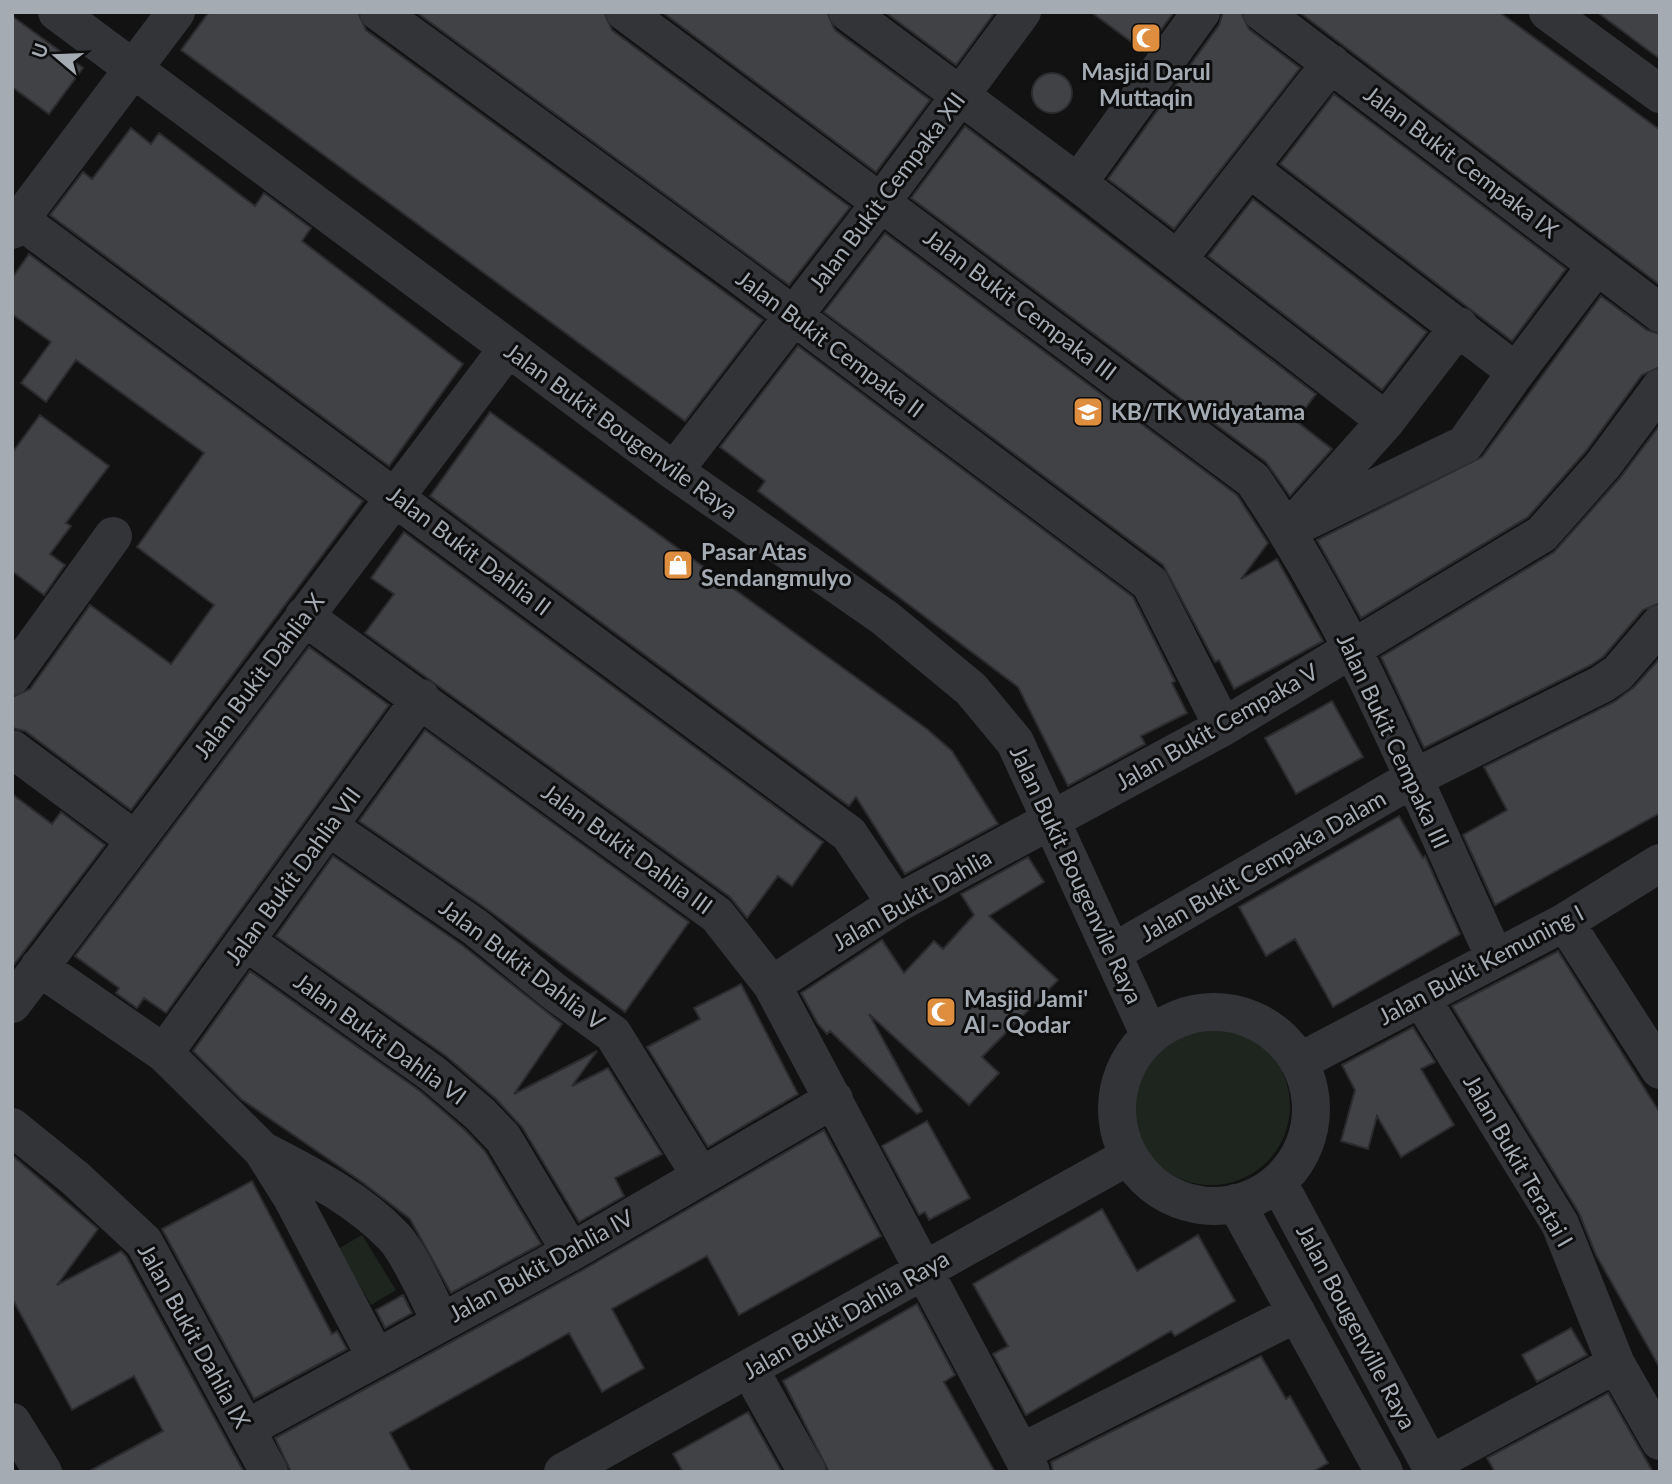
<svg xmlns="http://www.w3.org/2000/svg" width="1672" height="1484" font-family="Lato,sans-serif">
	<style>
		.green { fill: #1e251e }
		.building { fill: #414246; stroke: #2c2c2f; stroke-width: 2 }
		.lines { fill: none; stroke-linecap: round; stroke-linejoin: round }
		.minor { stroke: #333437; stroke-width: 38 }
		.labels { text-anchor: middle; stroke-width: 6; stroke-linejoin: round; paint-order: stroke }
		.poi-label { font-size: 23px; font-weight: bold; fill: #a4abb2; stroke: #0d0d0e; text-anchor: start }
		.street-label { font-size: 23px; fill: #a4abb2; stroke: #0d0d0e }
	</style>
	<rect width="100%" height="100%" fill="#121213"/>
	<path class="green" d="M1132 1106a79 79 0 1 1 158 0a79 79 0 1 1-158 0Z
		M 362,1235 L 396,1290 L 371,1305 L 338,1249 Z"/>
	<path class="building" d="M 209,12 L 358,12 L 366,30 L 763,320 L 685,421 L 181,50 Z
		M 416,12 L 604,12 L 612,30 L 850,207 L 789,285 Z
		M 662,12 L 827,12 L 835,30 L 930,100 L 876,172 Z
		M 885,12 L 995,12 L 956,65 Z
		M 1091,12 L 1174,12 L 1145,52 Z
		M 1223,12 L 1241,12 L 1249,29 L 1300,68 L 1174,229 L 1108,179 L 1219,25 Z
		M 1299,12 L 1499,12 L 1660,130 L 1660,285 Z
		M 1597,12 L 1660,12 L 1660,59 L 1637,42 Z
		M 12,16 L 83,68 L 49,114 L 12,87 Z
		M1032 93a20 20 0 1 1 40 0a20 20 0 1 1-40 0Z
		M 1334,94 L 1566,269 L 1512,341 L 1280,164 Z
		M 965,126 L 1316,394 L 1296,421 L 1332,449 L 1290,496 L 1266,462 L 911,198 Z
		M 131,128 L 151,144 L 159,133 L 255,206 L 264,193 L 311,228 L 302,241 L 463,364 L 389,466 L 50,215 L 83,172 L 92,179 Z
		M 1253,199 L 1427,332 L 1382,390 L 1208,256 Z
		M 885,233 L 1237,495 L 1268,543 L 1241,579 L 1277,559 L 1323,641 L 1234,689 L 1219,660 L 1215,662 L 1163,565 L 824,312 Z
		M 29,254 L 363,501 L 131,810 L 25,731 L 12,728 L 12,697 L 30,689 L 90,605 L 171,664 L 214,605 L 137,547 L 204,453 L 76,360 L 46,402 L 21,383 L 51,342 L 12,314 L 12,278 Z
		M 1601,296 L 1647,330 L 1660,334 L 1660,367 L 1642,375 L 1586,451 L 1528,517 L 1361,618 L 1317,540 L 1482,457 Z
		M 798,346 L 1133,597 L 1175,681 L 1172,683 L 1187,713 L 1141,736 L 1145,744 L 1068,786 L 1018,687 L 758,491 L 765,481 L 720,447 Z
		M 490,412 L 927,729 L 952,751 L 998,824 L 905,874 L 856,797 L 849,806 L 430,496 Z
		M 40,415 L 109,466 L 66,523 L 71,526 L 50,554 L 65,565 L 44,595 L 12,571 L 12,453 Z
		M 1660,425 L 1660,603 L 1643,610 L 1603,657 L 1591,665 L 1424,748 L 1381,657 L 1554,552 L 1619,479 Z
		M 404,532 L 823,842 L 792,886 L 778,876 L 747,918 L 730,897 L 365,633 L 394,594 L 371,578 Z
		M 309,647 L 389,705 L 166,1013 L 144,998 L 137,1008 L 116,993 L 119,988 L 75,956 Z
		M 1660,658 L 1660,813 L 1495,905 L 1463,835 L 1507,810 L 1484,767 L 1614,702 L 1634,687 Z
		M 1332,701 L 1363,757 L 1296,794 L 1265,738 Z
		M 425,730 L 689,922 L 625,1012 L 487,909 L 359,821 Z
		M 12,794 L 52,824 L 61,812 L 105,845 L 12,967 Z
		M 1399,816 L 1423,858 L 1425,856 L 1460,934 L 1333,1007 L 1295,939 L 1266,956 L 1239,907 Z
		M 333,856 L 462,945 L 562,1024 L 514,1094 L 597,1051 L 572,1086 L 608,1068 L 662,1154 L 615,1178 L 624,1196 L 579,1222 L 522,1127 L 496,1099 L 446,1056 L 276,936 Z
		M 1028,857 L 1044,882 L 989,916 L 1058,980 L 982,1057 L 999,1073 L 969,1105 L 869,1014 L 922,1111 L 917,1114 L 830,1031 L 827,1034 L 818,1024 L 801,993 L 882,940 L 904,973 L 934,941 L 943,949 L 974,915 L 961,894 Z
		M 1558,951 L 1660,1113 L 1660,1368 L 1596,1255 L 1579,1213 L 1452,1006 Z
		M 250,971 L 420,1091 L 465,1130 L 485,1151 L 541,1244 L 451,1293 L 410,1219 L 362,1182 L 241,1099 L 193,1051 Z
		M 741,984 L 798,1094 L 708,1147 L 647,1047 L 700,1019 L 694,1008 Z
		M 1413,1027 L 1435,1062 L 1421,1069 L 1454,1125 L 1401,1157 L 1377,1116 L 1368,1149 L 1341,1141 L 1355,1090 L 1342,1065 Z
		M 927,1121 L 970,1198 L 929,1220 L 925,1212 L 919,1215 L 882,1146 Z
		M 824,1130 L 881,1236 L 739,1315 L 707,1256 L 612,1309 L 644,1368 L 602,1392 L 569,1333 L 390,1433 L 411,1472 L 291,1472 L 275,1438 L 581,1271 Z
		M 12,1155 L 98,1229 L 57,1285 L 121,1251 L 126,1256 L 244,1472 L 88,1472 L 163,1431 L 134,1376 L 72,1410 L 12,1298 Z
		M 252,1181 L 332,1334 L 337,1331 L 347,1349 L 254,1399 L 162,1229 Z
		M 1102,1209 L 1137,1271 L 1198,1235 L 1235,1301 L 1175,1336 L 1171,1331 L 1026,1415 L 993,1354 L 1008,1346 L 973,1284 Z
		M 403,1295 L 412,1313 L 385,1328 L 376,1310 Z
		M 917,1304 L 955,1375 L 944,1382 L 995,1472 L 829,1472 L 783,1381 Z
		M 1571,1328 L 1587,1355 L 1537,1382 L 1522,1355 Z
		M 1261,1356 L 1286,1399 L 1290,1396 L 1328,1463 L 1312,1472 L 1053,1472 L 1051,1462 L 1053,1461 Z
		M 1608,1393 L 1653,1472 L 1495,1472 L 1487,1458 Z
		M 748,1412 L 782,1472 L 683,1472 L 673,1454 Z"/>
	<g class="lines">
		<path class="minor" d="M 57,12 L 674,471 L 885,618 L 971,689 L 1015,742 L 1150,1036
			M 379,12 L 738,274 L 1150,583 L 1223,727
			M 625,12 L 1253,480 C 1353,625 1421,798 1495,958
			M 848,12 L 1078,183 L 1386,421
			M 1262,12 L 1660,313
			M 1548,12 L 1660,94
			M 1249,168 L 1516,372 L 1465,444 L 1288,530
			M 1078,183 L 1201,12
			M 20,220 L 849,834 L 896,904
			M 12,230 L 176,12
			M 1178,259 L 1331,63
			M 1516,372 L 1597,265
			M 674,471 L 882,201 L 1022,12
			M 1302,515 L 1386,421 L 1459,326
			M 304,616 L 717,915 L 772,985 L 1031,1472
			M 12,676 L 113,536
			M 12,749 L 135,840
			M 329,827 L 475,927 L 556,993 L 613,1034 L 700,1175
			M 1565,922 L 1660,1070
			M 247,942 L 433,1074 L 480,1114 L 503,1138 L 571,1252
			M 1114,952 L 1412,779 L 1602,684 L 1618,673 L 1660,624
			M 39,967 L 164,1053 L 262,1150 L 291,1196 L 375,1356
			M 772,985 L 896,904 L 1223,727 L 1542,534 L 1603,465 L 1660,388
			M 1421,998 L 1560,1224 L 1616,1364 L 1660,1441
			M 12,1004 L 508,348
			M1117 1109a97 97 0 1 1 194 0a97 97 0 1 1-194 0Z
			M 164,1053 L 421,698
			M 1299,1062 L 1565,922 L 1660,863
			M 12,1127 L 75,1178 L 144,1242 L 269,1472
			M 264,1151 C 310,1175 358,1199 394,1237 C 410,1254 429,1299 441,1322
			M 1278,1182 L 1434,1472
			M 1236,1203 L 1384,1472
			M 750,1370 L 807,1472
			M 12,1422 L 43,1472
			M 246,1429 L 571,1252 L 834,1099
			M 1022,1452 L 1297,1313
			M 1431,1464 L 1616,1364
			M 563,1472 L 1129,1156"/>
	</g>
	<defs>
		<g id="mosque-square" transform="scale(1.575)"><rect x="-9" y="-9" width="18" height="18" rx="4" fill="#de8e3e" stroke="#0d0d0e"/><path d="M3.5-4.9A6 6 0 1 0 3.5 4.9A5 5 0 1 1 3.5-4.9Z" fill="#fff"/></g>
		<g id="school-square" transform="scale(1.575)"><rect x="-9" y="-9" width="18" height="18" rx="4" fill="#de8e3e" stroke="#0d0d0e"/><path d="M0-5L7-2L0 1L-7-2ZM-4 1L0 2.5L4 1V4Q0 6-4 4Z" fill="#fff"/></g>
		<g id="shop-square" transform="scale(1.575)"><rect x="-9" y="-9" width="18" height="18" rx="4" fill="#de8e3e" stroke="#0d0d0e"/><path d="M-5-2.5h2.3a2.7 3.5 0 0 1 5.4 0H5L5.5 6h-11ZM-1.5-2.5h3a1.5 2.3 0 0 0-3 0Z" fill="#fff"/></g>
	</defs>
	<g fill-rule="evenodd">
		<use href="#mosque-square" x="1146" y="38"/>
		<use href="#school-square" x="1088" y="412"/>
		<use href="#shop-square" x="678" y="565"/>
		<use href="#mosque-square" x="941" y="1012"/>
	</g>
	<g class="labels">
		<g class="poi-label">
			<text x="1146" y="80" text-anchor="middle">Masjid Darul<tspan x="1146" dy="26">Muttaqin</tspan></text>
			<text x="1111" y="420">KB/TK Widyatama</text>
			<text x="701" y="560">Pasar Atas<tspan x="701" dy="26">Sendangmulyo</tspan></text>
			<text x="964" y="1007">Masjid Jami'<tspan x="964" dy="26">Al - Qodar</tspan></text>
		</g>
		<g class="street-label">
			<text transform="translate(1461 162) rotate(37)" y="8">Jalan Bukit Cempaka IX</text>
			<text transform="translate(887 192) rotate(-53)" y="8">Jalan Bukit Cempaka XII</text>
			<text transform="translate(1020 305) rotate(37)" y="8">Jalan Bukit Cempaka III</text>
			<text transform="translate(830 344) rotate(37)" y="8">Jalan Bukit Cempaka II</text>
			<text transform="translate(621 431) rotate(36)" y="8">Jalan Bukit Bougenvile Raya</text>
			<text transform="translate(469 551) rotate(37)" y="8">Jalan Bukit Dahlia II</text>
			<text transform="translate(259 676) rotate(-53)" y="8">Jalan Bukit Dahlia X</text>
			<text transform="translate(1217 727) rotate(-30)" y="8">Jalan Bukit Cempaka V</text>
			<text transform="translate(1393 741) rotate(65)" y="8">Jalan Bukit Cempaka III</text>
			<text transform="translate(627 849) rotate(36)" y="8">Jalan Bukit Dahlia III</text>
			<text transform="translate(1263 866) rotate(-30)" y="8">Jalan Bukit Cempaka Dalam</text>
			<text transform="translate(1076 875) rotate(65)" y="8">Jalan Bukit Bougenvile Raya</text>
			<text transform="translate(293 876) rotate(-54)" y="8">Jalan Bukit Dahlia VII</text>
			<text transform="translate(912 900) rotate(-30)" y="8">Jalan Bukit Dahlia</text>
			<text transform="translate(522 965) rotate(37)" y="8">Jalan Bukit Dahlia V</text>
			<text transform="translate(1481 965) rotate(-28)" y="8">Jalan Bukit Kemuning I</text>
			<text transform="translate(380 1039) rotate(36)" y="8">Jalan Bukit Dahlia VI</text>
			<text transform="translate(1518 1161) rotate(60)" y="8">Jalan Bukit Teratai I</text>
			<text transform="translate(541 1266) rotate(-29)" y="8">Jalan Bukit Dahlia IV</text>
			<text transform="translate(846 1315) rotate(-30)" y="8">Jalan Bukit Dahlia Raya</text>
			<text transform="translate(1356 1327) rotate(62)" y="8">Jalan Bougenville Raya</text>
			<text transform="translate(194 1336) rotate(61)" y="8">Jalan Bukit Dahlia IX</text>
		</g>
	</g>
	<rect width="1672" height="1484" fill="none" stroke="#a4abb2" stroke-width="28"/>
	<g transform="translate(56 56) rotate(289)" stroke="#0d0d0e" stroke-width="5" paint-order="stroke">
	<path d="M0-5L12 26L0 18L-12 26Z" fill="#a4abb2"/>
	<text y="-10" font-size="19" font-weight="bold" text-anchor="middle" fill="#a4abb2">U</text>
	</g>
</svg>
